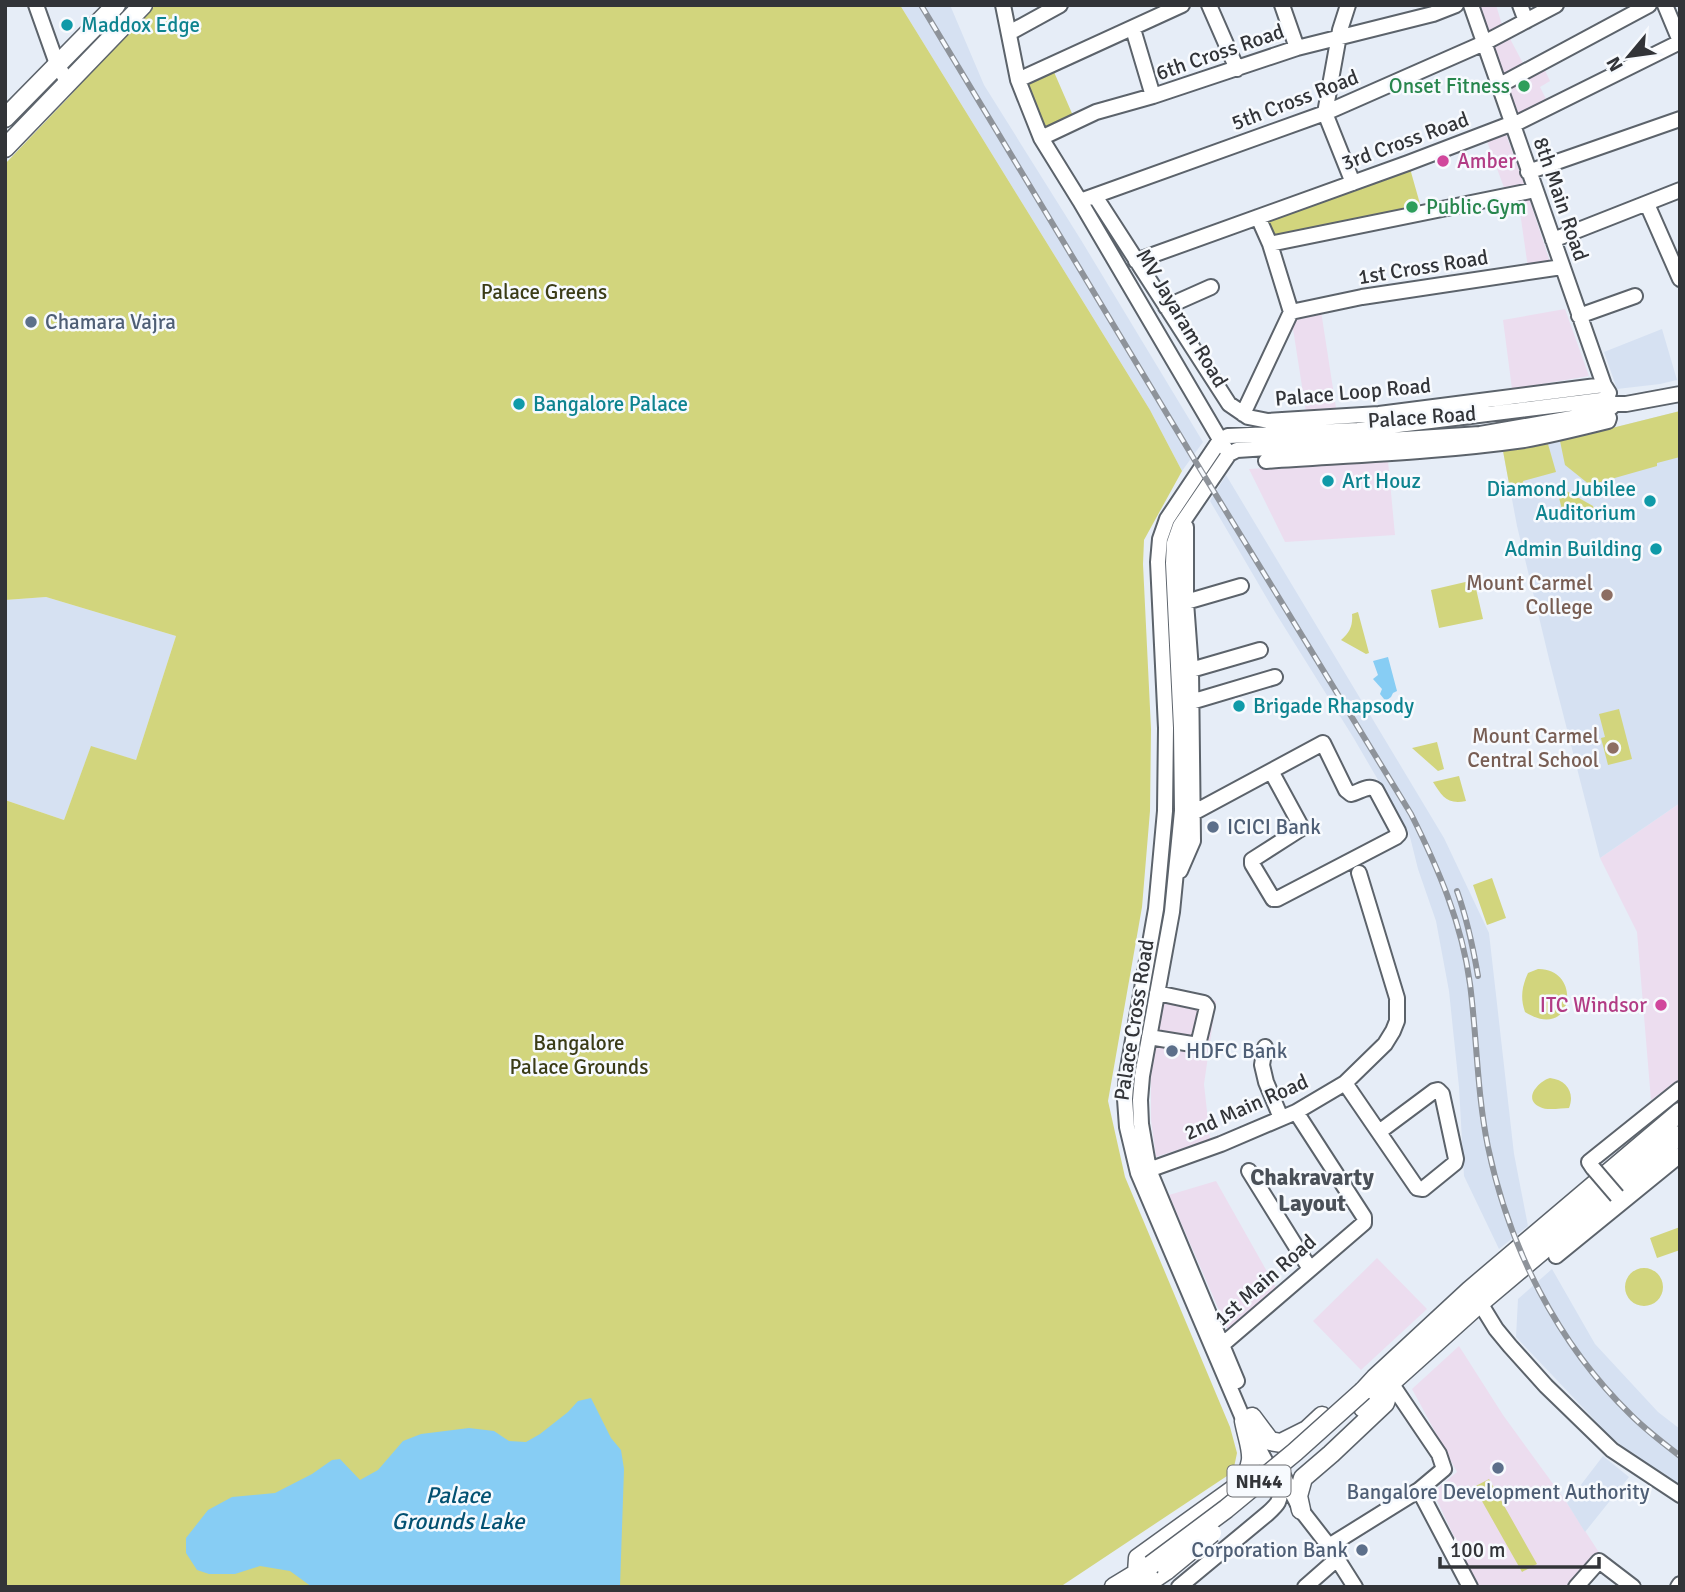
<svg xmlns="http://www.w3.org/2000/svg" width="1685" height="1592" font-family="Signika,sans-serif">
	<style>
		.commercial { fill: #ecddef }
		.built { fill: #d6e1f2 }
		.green { fill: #d2d57d }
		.water { fill: #87cdf4 }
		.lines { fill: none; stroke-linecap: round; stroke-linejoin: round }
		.minor-casing { stroke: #5c636b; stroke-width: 18 }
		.major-casing { stroke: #5c636b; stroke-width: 21 }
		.minor { stroke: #fff; stroke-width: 14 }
		.major { stroke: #fff; stroke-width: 18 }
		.rail-casing { stroke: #8e939a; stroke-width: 6 }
		.rail { stroke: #f7fafe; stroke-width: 3.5; stroke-dasharray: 10; stroke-linecap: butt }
		.minor-bridge-casing { stroke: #5c636b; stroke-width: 18; stroke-linecap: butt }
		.major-bridge-casing { stroke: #5c636b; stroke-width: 21; stroke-linecap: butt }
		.minor-bridge { stroke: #fff; stroke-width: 14 }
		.major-bridge { stroke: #fff; stroke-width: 18 }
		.culture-dot { fill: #0f9aa8; stroke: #f7fafe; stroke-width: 2.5 }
		.leisure-dot { fill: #2e9e5b; stroke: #f7fafe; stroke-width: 2.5 }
		.hotel-dot { fill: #d1479c; stroke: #f7fafe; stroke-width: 2.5 }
		.service-dot { fill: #5c6f8a; stroke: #f7fafe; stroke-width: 2.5 }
		.education-dot { fill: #8d6e63; stroke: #f7fafe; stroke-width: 2.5 }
		.labels { text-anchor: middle; stroke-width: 5; stroke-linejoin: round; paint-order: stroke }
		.shield { fill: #f7fafe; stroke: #6d6f73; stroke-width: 2 }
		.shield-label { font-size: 19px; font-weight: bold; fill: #323438 }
		.culture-label { font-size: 21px; fill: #0d838f; stroke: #f7fafe; text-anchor: start }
		.street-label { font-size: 21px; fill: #323438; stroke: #f7fafe }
		.leisure-label { font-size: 21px; fill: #27864d; stroke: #f7fafe; text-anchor: end }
		.hotel-label { font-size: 21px; fill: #b23c85; stroke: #f7fafe; text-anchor: start }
		.park-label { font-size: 21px; fill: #3b3c16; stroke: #f7fafe }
		.service-label { font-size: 21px; fill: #4e5e75; stroke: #f7fafe; text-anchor: start }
		.education-label { font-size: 21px; fill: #785e54; stroke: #f7fafe; text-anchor: end }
		.neighbourhood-label { font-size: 23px; font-weight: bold; fill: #4a5058; stroke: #f7fafe }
		.water-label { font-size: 23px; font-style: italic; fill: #035172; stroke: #f7fafe }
	</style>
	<rect width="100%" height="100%" fill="#e6edf7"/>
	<path class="commercial" d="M 1480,5 L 1496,5 L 1504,31 L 1491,37 Z
		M 1507,33 L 1526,69 L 1506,80 L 1491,41 Z
		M 1542,64 L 1550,81 L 1540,87 L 1549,105 L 1520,120 L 1507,83 Z
		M 1504,129 L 1526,189 L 1506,193 L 1485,136 Z
		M 1528,195 L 1551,265 L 1528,268 L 1518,198 Z
		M 1565,309 L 1589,376 L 1512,389 L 1503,320 Z
		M 1321,311 L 1336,408 L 1306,412 L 1291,316 Z
		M 1388,461 L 1395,535 L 1285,542 L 1249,469 Z
		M 1680,803 L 1680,1079 L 1651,1100 L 1637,932 L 1600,858 Z
		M 1165,989 L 1216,1001 L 1204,1084 L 1210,1139 L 1156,1157 L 1151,1120 L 1151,1075 Z
		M 1216,1181 L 1278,1291 L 1229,1333 L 1169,1195 Z
		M 1377,1258 L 1427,1309 L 1361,1370 L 1313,1321 Z
		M 1459,1346 L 1503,1415 L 1567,1503 L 1600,1554 L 1567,1587 L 1478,1587 L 1433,1492 L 1457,1472 L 1412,1389 Z"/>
	<path class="built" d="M 900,5 L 950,5 L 984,85 L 1081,240 L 1203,442 L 1182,471 L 1150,410 Z
		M 1662,329 L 1677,380 L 1660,384 L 1617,389 L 1604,352 Z
		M 1680,411 L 1680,803 L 1600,858 L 1550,663 L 1517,526 L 1503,451 L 1548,444 Z
		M 1226,475 L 1444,838 L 1489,933 L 1514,1154 L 1528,1226 L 1499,1249 L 1464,1176 L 1459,1087 L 1449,991 L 1436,921 L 1418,869 L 1409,833 L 1353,737 L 1275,612 L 1210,501 Z
		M 46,597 L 176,636 L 136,760 L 91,747 L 64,820 L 5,800 L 5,600 Z
		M 1552,1269 L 1595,1344 L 1658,1412 L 1680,1429 L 1680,1488 L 1646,1466 L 1609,1435 L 1516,1337 L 1518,1299 Z
		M 1603,1456 L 1629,1477 L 1585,1532 L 1567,1503 Z"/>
	<path class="green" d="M 156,5 L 900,5 L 1150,410 L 1182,471 L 1144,540 L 1143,564 L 1151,729 L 1150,811 L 1142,907 L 1108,1101 L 1125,1177 L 1230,1427 L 1237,1453 L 1233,1472 L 1060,1587 L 5,1587 L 5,800 L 64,820 L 91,746 L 136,760 L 176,636 L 46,597 L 5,600 L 5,164 L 69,97 L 141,17 Z
		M 1054,72 L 1074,118 L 1044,130 L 1025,84 Z
		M 1409,165 L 1422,211 L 1271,242 L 1261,218 Z
		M 1680,411 L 1680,457 L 1657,463 L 1657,466 L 1590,485 L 1565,465 L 1560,441 Z
		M 1548,444 L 1556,472 L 1523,481 L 1524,486 L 1510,489 L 1503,451 Z
		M 1563,489 L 1593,506 L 1595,513 L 1565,521 L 1557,490 Z
		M 1474,580 L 1483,619 L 1439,628 L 1431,590 Z
		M 1358,612 L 1369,653 L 1366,654 L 1341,640 C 1350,633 1353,625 1352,614 Z
		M 1619,709 L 1632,759 L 1608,765 L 1601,738 L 1605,737 L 1599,714 Z
		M 1437,742 L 1444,769 L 1438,771 L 1412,748 Z
		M 1459,776 L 1466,801 C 1447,805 1442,796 1433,782 Z
		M 1492,878 L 1506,918 L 1487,925 L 1473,885 Z
		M 1538,969 C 1583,968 1574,1043 1525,1012 C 1520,998 1522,986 1528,973 Z
		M 1550,1078 C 1567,1080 1575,1093 1569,1108 C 1561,1108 1547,1111 1540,1107 C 1522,1099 1539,1081 1550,1078 Z
		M 1680,1227 L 1680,1250 L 1657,1258 L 1650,1238 Z
		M1625 1287a19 19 0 1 1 38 0a19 19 0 1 1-38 0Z
		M 1489,1479 L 1537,1564 L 1522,1572 L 1474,1487 Z"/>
	<path class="water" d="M 1388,657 L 1397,691 L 1393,693 L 1391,697 L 1387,700 L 1384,699 L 1380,694 L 1382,689 L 1373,679 L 1378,675 L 1373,661 Z
		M 591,1398 L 611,1438 L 621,1450 L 624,1469 L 620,1587 L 312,1587 L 290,1571 L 260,1566 L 235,1574 L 209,1574 L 197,1570 L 186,1553 L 186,1538 L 208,1510 L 232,1497 L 275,1493 L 312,1474 L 332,1460 L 340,1459 L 360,1480 L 378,1470 L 403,1441 L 421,1434 L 469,1428 L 494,1431 L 509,1441 L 526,1442 L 540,1434 L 568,1412 L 578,1401 Z"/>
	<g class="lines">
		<g class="minor-casing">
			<path id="minor" d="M 36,5 L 57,64 L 68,83
				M 1003,5 L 1018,80 L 1041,138 L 1080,201 L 1225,448
				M 1209,5 L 1237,69
				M 1282,5 L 1297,48
				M 1348,5 L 1340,30 L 1325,113 L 1353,183
				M 1471,5 L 1604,385 L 1609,393
				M 1520,5 L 1526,21
				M 1665,5 L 1680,41
				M 1133,29 L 1153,96
				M 1009,33 L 1060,5
				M 1018,80 L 1182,5
				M 1500,85 L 1649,5
				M 1041,138 L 1096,112 L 1153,96 L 1297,48 L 1433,14 L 1456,5
				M 1528,172 L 1680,119
				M 1095,196 L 1229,404 L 1248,417 L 1268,421 L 1379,414 L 1604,385
				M 1080,201 L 1325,113 L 1484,43 L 1556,5
				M 1647,204 L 1680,279
				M 1553,240 L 1680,190
				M 1270,244 L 1535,190
				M 1136,261 L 1408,163 L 1505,126 L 1513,125 L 1680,42
				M 1166,307 L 1211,287
				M 1291,312 L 1362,297 L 1562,267
				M 1579,316 L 1635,296
				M 1243,414 L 1291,312 L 1270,244 L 1258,217
				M 1229,454 L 1180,526 L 1174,543 L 1173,563 L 1181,728 L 1182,811 L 1172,912 L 1142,1076 L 1140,1100 L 1141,1124 L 1149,1170 L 1237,1381
				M 1229,454 L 1237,450 L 1480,434 L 1606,412 L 1615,404
				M 1266,461 C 1352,455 1439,452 1524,440 C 1552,435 1580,428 1608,421 L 1609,418
				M 1186,602 L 1241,586
				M 1191,670 L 1260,650
				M 1191,702 L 1275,677
				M 1193,813 L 1323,743 L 1346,790 L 1351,794 C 1360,792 1368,784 1376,790 L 1398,831 L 1399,834 L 1396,837 L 1277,899 L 1273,899 L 1252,864 L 1252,860 L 1302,828 L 1271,771
				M 1180,871 L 1193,841 L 1191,670 L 1186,602 L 1186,527
				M 1149,1037 L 1198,1045 L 1207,1007 L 1204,1003 L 1157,993
				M 1265,1047 L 1262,1065 L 1266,1082 L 1281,1118
				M 1345,1083 L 1417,1188 L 1423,1189 L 1455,1163 L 1456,1159 L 1442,1094 L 1438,1090 L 1434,1091 L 1379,1132
				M 1593,1168 L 1589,1162 L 1680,1089
				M 1249,1171 L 1310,1269
				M 1143,1172 L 1221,1144 L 1296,1112 L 1345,1083 L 1385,1044 L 1393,1031 L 1397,1021 L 1397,998 L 1359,873
				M 1556,1256 L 1680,1155
				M 1480,1303 L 1496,1329 L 1510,1346 L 1546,1386 L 1612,1450 L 1680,1495
				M 1222,1345 L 1364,1223 L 1364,1217 L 1296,1112
				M 1281,1472 L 1301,1510 L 1329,1546 L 1355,1587
				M 1419,1490 L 1470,1587
				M 1329,1546 L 1419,1490 L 1444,1469 L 1439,1454 L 1391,1383
				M 1179,1587 L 1267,1514 C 1277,1505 1282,1501 1279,1487 L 1244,1421 L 1138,1173 L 1127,1127 L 1125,1099 L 1127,1074 L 1156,909 L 1165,811 L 1166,728 L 1158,562 L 1160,539 L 1167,519 L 1220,440 L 1228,436 L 1358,430 L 1601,400 L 1615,404 L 1626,404 L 1680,394
				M 1305,1587 L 1338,1558
				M 1576,1587 L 1599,1561 L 1633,1587
				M 1678,1587 L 1680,1584"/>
		</g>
		<g class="major-casing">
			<path id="major" d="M 5,118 L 116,5
				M 5,148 L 143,5
				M 1363,1391 L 1375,1378 L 1470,1290 L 1680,1112
				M 1363,1408 L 1480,1303 L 1680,1135
				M 1252,1417 L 1270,1441 L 1281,1443 L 1307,1430 L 1322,1416
				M 1301,1510 L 1298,1496 L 1303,1478 L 1331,1454 L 1385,1403 L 1386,1400
				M 1137,1573 L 1138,1558 L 1238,1486 C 1259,1460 1250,1451 1244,1421
				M 1114,1587 L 1147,1567
				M 1142,1587 L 1167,1570"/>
		</g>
		<use href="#minor" class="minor"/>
		<use href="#major" class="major"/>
		<g class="rail-casing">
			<path id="rail" d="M 921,5 L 1194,459 L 1411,814 C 1438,868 1462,923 1470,984 C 1477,1038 1477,1094 1488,1147 C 1509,1247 1557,1343 1631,1415 C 1646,1430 1663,1443 1680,1456
				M 1457,891 C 1467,919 1473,947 1478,976"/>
		</g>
		<use href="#rail" class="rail"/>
		<g class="minor-bridge-casing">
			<path id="minor-bridge" d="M 1593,1168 L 1617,1196"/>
		</g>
		<g class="major-bridge-casing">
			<path id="major-bridge" d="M 1151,1565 L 1226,1509 L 1295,1452 L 1363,1391
				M 1167,1570 L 1212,1533"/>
		</g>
		<use href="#minor-bridge" class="minor-bridge"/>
		<use href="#major-bridge" class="major-bridge"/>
	</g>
	<g class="culture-dot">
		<circle cx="67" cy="25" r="7"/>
		<circle cx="519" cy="404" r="7"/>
		<circle cx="1328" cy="481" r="7"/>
		<circle cx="1650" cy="501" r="7"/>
		<circle cx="1656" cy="549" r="7"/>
		<circle cx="1239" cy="706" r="7"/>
	</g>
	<g class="leisure-dot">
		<circle cx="1524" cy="86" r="7"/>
		<circle cx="1412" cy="207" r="7"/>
	</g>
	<g class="hotel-dot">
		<circle cx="1443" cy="161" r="7"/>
		<circle cx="1661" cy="1005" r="7"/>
	</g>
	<g class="service-dot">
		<circle cx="31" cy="322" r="7"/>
		<circle cx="1213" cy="827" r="7"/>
		<circle cx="1172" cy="1051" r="7"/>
		<circle cx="1498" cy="1468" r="7"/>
		<circle cx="1362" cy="1550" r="7"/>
	</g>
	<g class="education-dot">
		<circle cx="1607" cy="595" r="7"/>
		<circle cx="1613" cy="748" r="7"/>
	</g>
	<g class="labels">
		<rect class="shield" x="1227.5" y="1465.5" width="63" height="31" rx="5"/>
		<g class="shield-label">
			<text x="1259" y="1488">NH44</text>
		</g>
		<g class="culture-label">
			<text x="81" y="32">Maddox Edge</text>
			<text x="533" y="411">Bangalore Palace</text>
			<text x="1342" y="488">Art Houz</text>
			<text x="1636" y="496" text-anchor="end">Diamond Jubilee<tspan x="1636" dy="24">Auditorium</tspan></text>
			<text x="1642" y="556" text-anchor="end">Admin Building</text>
			<text x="1253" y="713">Brigade Rhapsody</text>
		</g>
		<g class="street-label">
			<text transform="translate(1220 52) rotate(-19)" y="7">6th Cross Road</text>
			<text transform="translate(1295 100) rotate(-21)" y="7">5th Cross Road</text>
			<text transform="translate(1405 141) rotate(-20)" y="7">3rd Cross Road</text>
			<text transform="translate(1561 199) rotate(71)" y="7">8th Main Road</text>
			<text transform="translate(1423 267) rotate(-9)" y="7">1st Cross Road</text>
			<text transform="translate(1182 318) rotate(59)" y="7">MV Jayaram Road</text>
			<text transform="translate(1353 392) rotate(-5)" y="7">Palace Loop Road</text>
			<text transform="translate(1422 417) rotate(-4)" y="7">Palace Road</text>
			<text transform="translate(1134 1020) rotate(-81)" y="7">Palace Cross Road</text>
			<text transform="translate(1246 1107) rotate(-24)" y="7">2nd Main Road</text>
			<text transform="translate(1265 1280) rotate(-41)" y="7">1st Main Road</text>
		</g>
		<g class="leisure-label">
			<text x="1510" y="93">Onset Fitness</text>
			<text x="1426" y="214" text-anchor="start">Public Gym</text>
		</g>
		<g class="hotel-label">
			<text x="1457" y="168">Amber</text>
			<text x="1647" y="1012" text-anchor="end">ITC Windsor</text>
		</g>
		<g class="park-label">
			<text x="544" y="299">Palace Greens</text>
			<text x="579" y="1050">Bangalore<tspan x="579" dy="24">Palace Grounds</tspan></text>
		</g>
		<g class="service-label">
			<text x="45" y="329">Chamara Vajra</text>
			<text x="1227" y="834">ICICI Bank</text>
			<text x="1186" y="1058">HDFC Bank</text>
			<text x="1498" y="1499" text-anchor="middle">Bangalore Development Authority</text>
			<text x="1348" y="1557" text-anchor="end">Corporation Bank</text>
		</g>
		<g class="education-label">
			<text x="1593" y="590">Mount Carmel<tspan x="1593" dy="24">College</tspan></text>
			<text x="1599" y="743">Mount Carmel<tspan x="1599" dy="24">Central School</tspan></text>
		</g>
		<g class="neighbourhood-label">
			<text x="1312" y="1185">Chakravarty<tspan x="1312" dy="26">Layout</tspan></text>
		</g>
		<g class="water-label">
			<text x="458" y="1503">Palace<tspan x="458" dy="26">Grounds Lake</tspan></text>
		</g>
	</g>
	<rect width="1685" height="1592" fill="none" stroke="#323438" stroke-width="14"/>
	<g transform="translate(1629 56) rotate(241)" stroke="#f7fafe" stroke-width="5" paint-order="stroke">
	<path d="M0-5L12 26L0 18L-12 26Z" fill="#323438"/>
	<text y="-10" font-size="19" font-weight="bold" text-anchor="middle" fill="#323438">N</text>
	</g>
	<path d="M1440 1557v10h159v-10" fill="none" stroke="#323438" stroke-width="3.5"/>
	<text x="1450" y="1557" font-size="21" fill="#323438" stroke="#f7fafe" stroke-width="5" paint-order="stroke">100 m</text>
</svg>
